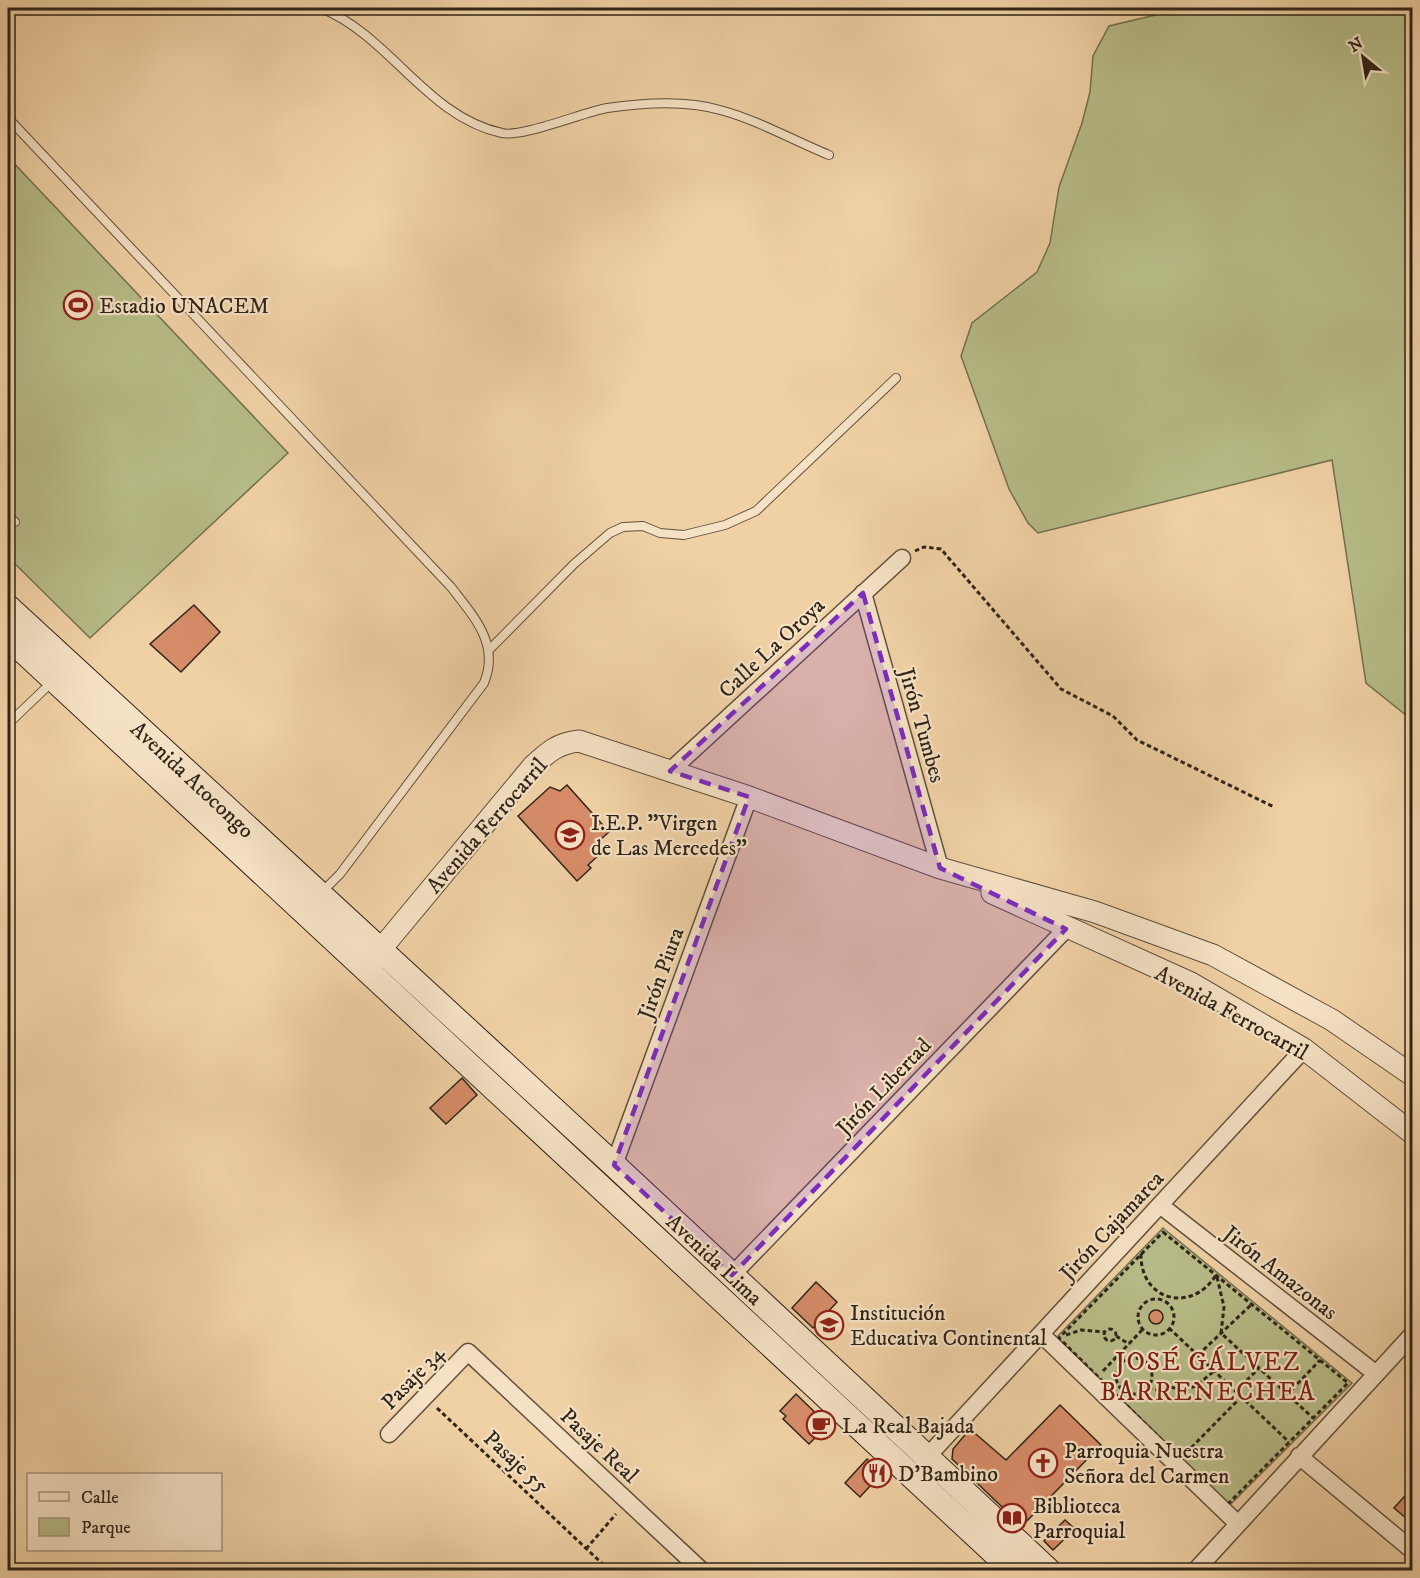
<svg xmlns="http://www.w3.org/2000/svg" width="1420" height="1578" font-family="'IM FELL DW Pica',serif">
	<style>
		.green { fill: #b7bc88; stroke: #737050; stroke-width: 1.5 }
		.building { fill: #d78c69; stroke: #2f2418; stroke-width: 1.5 }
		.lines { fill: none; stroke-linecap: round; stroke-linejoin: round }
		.service-casing { stroke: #5f4f3b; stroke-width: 10 }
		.minor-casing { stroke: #5f4f3b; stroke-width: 19 }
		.tertiary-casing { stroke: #5f4f3b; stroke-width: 23 }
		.secondary-casing { stroke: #2f2418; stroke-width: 26 }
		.path { stroke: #2f2418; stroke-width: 3; stroke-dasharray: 4.5 3; stroke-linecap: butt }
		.service { stroke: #f5e1c4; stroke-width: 8 }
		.minor { stroke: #f5e1c4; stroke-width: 16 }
		.tertiary { stroke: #f5e1c4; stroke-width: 21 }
		.secondary { stroke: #f5e1c4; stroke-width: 24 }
		.marked { fill: #7b2cbf; fill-opacity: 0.2; stroke: #7b2cbf; stroke-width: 4.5; stroke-dasharray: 12 8; stroke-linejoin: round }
		.labels { text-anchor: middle; stroke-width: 4.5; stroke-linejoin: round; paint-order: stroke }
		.poi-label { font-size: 22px; fill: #2f2418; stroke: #f5e1c4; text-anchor: start }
		.street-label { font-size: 22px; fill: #2f2418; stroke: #f5e1c4 }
		.quarter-label { font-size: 26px; letter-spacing: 1.5px; fill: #7a1f14; stroke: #f5e1c4 }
	</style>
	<rect width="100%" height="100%" fill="#f0d1a5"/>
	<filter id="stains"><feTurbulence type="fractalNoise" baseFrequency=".00333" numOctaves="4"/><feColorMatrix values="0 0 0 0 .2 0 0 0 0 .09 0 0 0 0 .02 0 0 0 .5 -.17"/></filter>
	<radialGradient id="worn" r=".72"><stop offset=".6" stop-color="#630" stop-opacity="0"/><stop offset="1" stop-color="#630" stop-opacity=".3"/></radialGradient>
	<path class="green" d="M 1185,8 L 1412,8 L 1412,720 L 1366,683 L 1332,460 L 1038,533 L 1028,523 L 1009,489 L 961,356 L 972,323 L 1037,272 L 1050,243 L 1059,187 L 1082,123 L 1090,92 L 1093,56 L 1109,26 Z
		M 8,157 L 288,453 L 90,638 L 8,557 Z
		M 1163,1228 L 1352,1383 L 1226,1509 L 1056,1338 Z"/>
	<path class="building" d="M 194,605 L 220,632 L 181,672 L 150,644 Z
		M 567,785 L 609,832 L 593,846 L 600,854 L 588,865 L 591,868 L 577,881 L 518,816 L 550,787 L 560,791 Z
		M 462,1078 L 477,1095 L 446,1124 L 430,1108 Z
		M 816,1282 L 837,1302 L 813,1328 L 792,1308 Z
		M1149 1317a7 7 0 1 1 14 0a7 7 0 1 1-14 0Z
		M 796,1394 L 828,1425 L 809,1444 L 783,1419 L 786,1416 L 780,1411 Z
		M 1060,1405 L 1101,1445 L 1022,1526 L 952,1459 L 953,1449 L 970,1429 L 1006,1460 Z
		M 867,1459 L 883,1472 L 860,1497 L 845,1483 Z
		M 1413,1487 L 1413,1524 L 1394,1508 Z
		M 1065,1520 L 1075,1529 L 1053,1550 L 1044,1541 Z"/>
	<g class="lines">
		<g class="service-casing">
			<path id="service" d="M 321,8 C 390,36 427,117 502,133 C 521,138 584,112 607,108 C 641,103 687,100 720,110 C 755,119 795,141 829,155
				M 8,118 L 451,587 C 474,617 500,644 484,683 L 340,874 L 322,892
				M 8,515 L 15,522
				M 489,650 L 574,564 L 610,533 L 623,527 L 643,526 L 660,533 L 684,535 L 725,525 L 756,511 L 896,378
				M 8,724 L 53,681"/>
		</g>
		<g class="minor-casing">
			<path id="minor" d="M 863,593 L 940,868
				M 670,771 L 902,558
				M 614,1165 L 749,797
				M 1160,1205 L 1375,1373
				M 732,1275 L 1066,929
				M 1041,1334 L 1238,1524
				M 389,1434 L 468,1352 L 701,1570
				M 1299,1456 L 1412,1550
				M 927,1457 L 1304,1049
				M 1196,1570 L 1412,1335"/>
		</g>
		<g class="tertiary-casing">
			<path id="tertiary" d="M 992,893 L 1191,983 L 1304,1049 L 1412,1133
				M 371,961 L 533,766 C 548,752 558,743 579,741 L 749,797 L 940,868 L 1095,912 L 1213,955 L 1332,1020 L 1412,1075"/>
		</g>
		<g class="secondary-casing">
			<path id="secondary" d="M 8,607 L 614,1165 L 1048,1570
				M 8,637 L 1013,1570"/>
		</g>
		<path class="path" d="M 915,551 L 924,547 L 941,549 L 1061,689 L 1113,716 L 1137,740 L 1274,807
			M 1163,1232 L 1348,1383 L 1227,1505 L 1059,1338 Z
			M 1141,1254 C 1140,1301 1192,1314 1216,1275
			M 1217,1277 L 1224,1307 L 1221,1333 L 1313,1418
			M1138 1317a18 18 0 1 1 36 0a18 18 0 1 1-36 0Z
			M 1169,1328 L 1289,1442
			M1104 1335a6 6 0 1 1 12 0a6 6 0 1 1-12 0Z
			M 1066,1335 L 1081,1330 L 1105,1332
			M 1116,1336 L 1129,1344
			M 1198,1355 L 1252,1304
			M1116 1376a18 18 0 1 1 36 0a18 18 0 1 1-36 0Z
			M 1103,1371 L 1143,1329
			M1166.5 1393a5.5 5.5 0 1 1 11 0a5.5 5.5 0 1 1-11 0Z
			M 1148,1388 L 1166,1392
			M 1236,1391 L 1259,1368
			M 1177,1392 L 1196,1386 L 1214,1371
			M 1287,1395 L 1320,1360
			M 437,1408 L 609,1570
			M 1186,1453 L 1241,1397
			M 586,1549 L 616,1514"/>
		<use href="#service" class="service"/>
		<use href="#minor" class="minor"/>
		<use href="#tertiary" class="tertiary"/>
		<use href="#secondary" class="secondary"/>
	</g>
	<path class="marked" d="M 863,593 L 940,868 L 1066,929 L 732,1275 L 614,1165 L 749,797 L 670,771 Z"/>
	<defs>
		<g id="stadium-ring" transform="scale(1.5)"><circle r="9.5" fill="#f5e1c4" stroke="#8f2418" stroke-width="1.5"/><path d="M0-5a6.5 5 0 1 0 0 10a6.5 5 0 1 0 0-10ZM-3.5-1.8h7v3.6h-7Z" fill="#8f2418"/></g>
		<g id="school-ring" transform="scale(1.5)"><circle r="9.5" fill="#f5e1c4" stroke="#8f2418" stroke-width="1.5"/><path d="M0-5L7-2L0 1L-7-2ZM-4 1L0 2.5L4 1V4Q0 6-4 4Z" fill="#8f2418"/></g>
		<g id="cafe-ring" transform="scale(1.5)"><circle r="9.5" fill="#f5e1c4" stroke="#8f2418" stroke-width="1.5"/><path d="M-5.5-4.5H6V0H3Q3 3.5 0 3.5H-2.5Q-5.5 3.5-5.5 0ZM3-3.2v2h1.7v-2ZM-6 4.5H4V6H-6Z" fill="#8f2418"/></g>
		<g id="church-ring" transform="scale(1.5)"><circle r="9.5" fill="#f5e1c4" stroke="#8f2418" stroke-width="1.5"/><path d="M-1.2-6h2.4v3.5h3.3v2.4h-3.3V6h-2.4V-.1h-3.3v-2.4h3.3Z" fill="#8f2418"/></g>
		<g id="restaurant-ring" transform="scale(1.5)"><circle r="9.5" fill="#f5e1c4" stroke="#8f2418" stroke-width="1.5"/><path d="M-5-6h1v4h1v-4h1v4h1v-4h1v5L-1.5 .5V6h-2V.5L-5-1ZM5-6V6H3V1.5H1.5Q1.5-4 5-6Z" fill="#8f2418"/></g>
		<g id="library-ring" transform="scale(1.5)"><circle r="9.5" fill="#f5e1c4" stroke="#8f2418" stroke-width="1.5"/><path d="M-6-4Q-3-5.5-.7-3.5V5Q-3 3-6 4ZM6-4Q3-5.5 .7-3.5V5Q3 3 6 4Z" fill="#8f2418"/></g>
	</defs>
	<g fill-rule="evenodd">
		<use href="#stadium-ring" x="78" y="305"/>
		<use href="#school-ring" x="570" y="835"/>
		<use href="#school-ring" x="829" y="1325"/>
		<use href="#cafe-ring" x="821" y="1425"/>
		<use href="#church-ring" x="1043" y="1463"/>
		<use href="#restaurant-ring" x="877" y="1473"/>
		<use href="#library-ring" x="1012" y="1518"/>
	</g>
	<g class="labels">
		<g class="poi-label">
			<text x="99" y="313">Estadio UNACEM</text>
			<text x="591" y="830">I.E.P. "Virgen<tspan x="591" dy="25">de Las Mercedes"</tspan></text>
			<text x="850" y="1320">Institución<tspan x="850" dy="25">Educativa Continental</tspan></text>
			<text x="842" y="1433">La Real Bajada</text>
			<text x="1064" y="1458">Parroquia Nuestra<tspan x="1064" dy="25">Señora del Carmen</tspan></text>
			<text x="898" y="1481">D'Bambino</text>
			<text x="1033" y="1513">Biblioteca<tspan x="1033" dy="25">Parroquial</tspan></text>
		</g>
		<g class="street-label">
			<text transform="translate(771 647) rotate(-43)" y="8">Calle La Oroya</text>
			<text transform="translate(923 725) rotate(74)" y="8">Jirón Tumbes</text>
			<text transform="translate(193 779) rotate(43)" y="8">Avenida Atocongo</text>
			<text transform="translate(486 825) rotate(-49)" y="8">Avenida Ferrocarril</text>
			<text transform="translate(660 973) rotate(-70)" y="8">Jirón Piura</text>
			<text transform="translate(1232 1012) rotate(29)" y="8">Avenida Ferrocarril</text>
			<text transform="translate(883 1086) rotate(-46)" y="8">Jirón Libertad</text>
			<text transform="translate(1111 1225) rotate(-47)" y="8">Jirón Cajamarca</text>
			<text transform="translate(715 1259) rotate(43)" y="8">Avenida Lima</text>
			<text transform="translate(1281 1272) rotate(38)" y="8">Jirón Amazonas</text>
			<text transform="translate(412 1377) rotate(-46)" y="8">Pasaje 34</text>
			<text transform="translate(600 1445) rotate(43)" y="8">Pasaje Real</text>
			<text transform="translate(517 1461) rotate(43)" y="8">Pasaje 55</text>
		</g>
		<g class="quarter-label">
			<text x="1208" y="1370">JOSÉ GÁLVEZ<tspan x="1208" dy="30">BARRENECHEA</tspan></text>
		</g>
	</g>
	<rect width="1420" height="1578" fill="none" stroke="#f0d1a5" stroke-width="30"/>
	<rect x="9" y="9" width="1402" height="1560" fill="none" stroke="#2f2418" stroke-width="3"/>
	<rect x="15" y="15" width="1390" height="1548" fill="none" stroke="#2f2418" stroke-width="1.5"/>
	<rect x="27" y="1473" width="195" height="78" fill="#f5e1c4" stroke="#a6957f" stroke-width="1.5"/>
	<rect x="39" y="1492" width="30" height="9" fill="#f5e1c4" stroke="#a6957f" stroke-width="1.5"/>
	<text x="81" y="1503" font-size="18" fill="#2f2418">Calle</text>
	<rect x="39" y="1518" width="30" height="18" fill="#b7bc88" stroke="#a6957f" stroke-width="1.5"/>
	<text x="81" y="1533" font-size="18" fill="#2f2418">Parque</text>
	<g transform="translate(1363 57) rotate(330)" stroke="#f5e1c4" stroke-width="4.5" paint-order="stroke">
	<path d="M0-4.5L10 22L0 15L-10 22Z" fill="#2f2418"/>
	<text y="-9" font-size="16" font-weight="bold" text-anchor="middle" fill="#2f2418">N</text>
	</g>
	<rect width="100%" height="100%" filter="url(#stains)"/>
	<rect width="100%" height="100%" fill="url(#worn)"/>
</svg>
